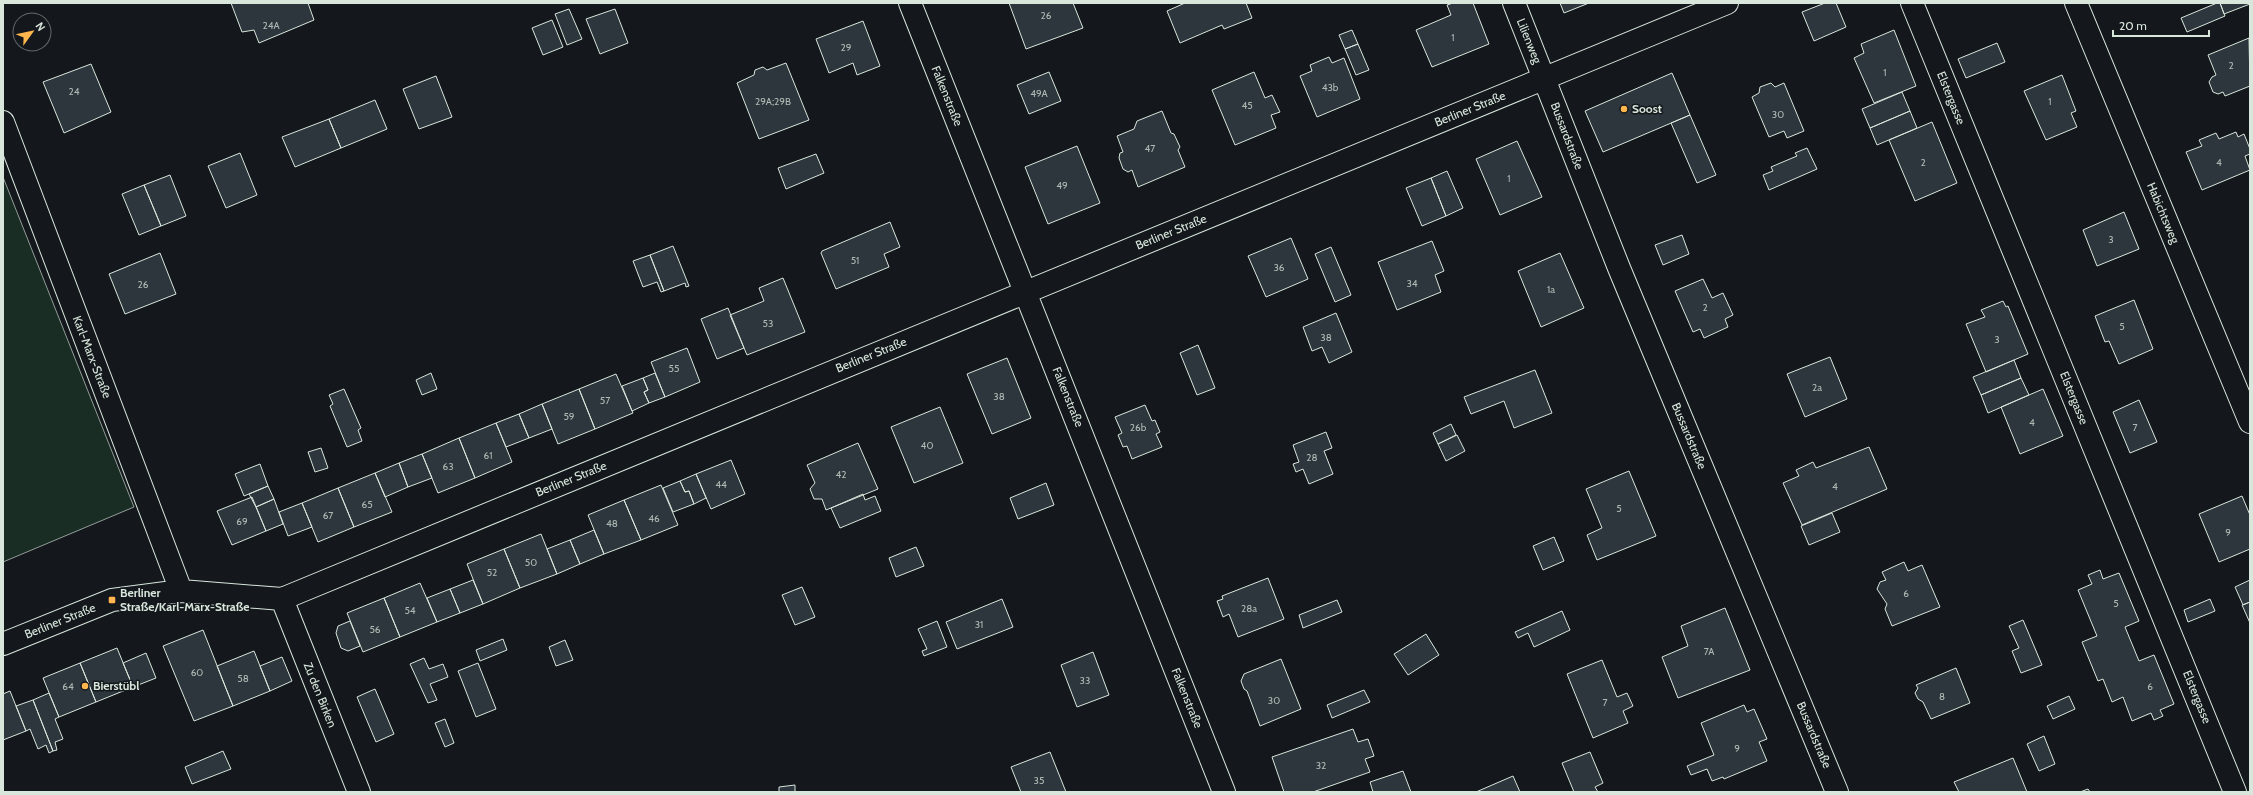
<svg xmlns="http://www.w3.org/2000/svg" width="2253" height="795" font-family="Cabin,sans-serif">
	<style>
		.green { fill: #1a2d24; stroke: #939e99 }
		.building { fill: #2c363c; stroke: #d8e6dc }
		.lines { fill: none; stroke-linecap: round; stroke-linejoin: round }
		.minor-casing { stroke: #d8e6dc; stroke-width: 24 }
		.minor { stroke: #14181c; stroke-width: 22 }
		.poi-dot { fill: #ffb74d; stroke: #14181c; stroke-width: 1.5 }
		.labels { text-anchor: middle; stroke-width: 3; stroke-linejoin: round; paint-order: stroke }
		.number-label { font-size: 10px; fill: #adbab4 }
		.street-label { font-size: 12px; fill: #d8e6dc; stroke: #14181c }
		.poi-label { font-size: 12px; font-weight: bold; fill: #d8e6dc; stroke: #14181c; text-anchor: start }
	</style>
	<rect width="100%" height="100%" fill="#14181c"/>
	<path class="green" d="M 3,177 L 134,507 L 3,562 Z"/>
	<path class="building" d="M 231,3 L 308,3 L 314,20 L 259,43 L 254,30 L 242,32 Z
		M 1009,3 L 1073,3 L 1083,28 L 1026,49 Z
		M 1185,3 L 1246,3 L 1252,18 L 1224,29 L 1222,25 L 1180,43 L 1167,11 Z
		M 1453,3 L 1473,3 L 1489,44 L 1432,67 L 1416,30 L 1451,15 L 1447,5 Z
		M 1560,3 L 1589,3 L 1564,13 Z
		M 1825,3 L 1836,3 L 1846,27 L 1814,41 L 1802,12 Z
		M 2217,3 L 2220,3 L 2225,16 L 2187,32 L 2181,18 Z
		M 2220,3 L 2250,3 L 2250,4 L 2224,14 Z
		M 569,9 L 582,39 L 567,45 L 555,14 Z
		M 615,9 L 628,43 L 600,54 L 586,19 Z
		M 552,20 L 563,47 L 543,55 L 532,28 Z
		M 863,21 L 880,66 L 857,75 L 853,63 L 829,73 L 816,39 Z
		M 1352,30 L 1358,44 L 1345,49 L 1339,35 Z
		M 1894,30 L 1916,86 L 1874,103 L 1854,58 L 1864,53 L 1861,44 Z
		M 2249,38 L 2250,86 L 2225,96 L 2223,92 L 2218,94 L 2213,92 L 2209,82 L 2212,77 L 2216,75 L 2208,55 Z
		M 1997,43 L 2005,62 L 1966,78 L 1958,59 Z
		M 1358,44 L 1369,70 L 1356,75 L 1345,49 Z
		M 1329,57 L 1332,63 L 1344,58 L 1360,99 L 1317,117 L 1300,76 L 1312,71 L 1310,65 Z
		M 786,63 L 809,120 L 759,139 L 737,83 L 754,75 L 755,70 L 763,67 L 767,70 Z
		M 91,64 L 111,112 L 64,133 L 43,82 Z
		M 1049,72 L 1061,101 L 1029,114 L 1017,85 Z
		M 1254,72 L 1265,98 L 1272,95 L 1280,112 L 1271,115 L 1276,128 L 1235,145 L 1212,90 Z
		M 1672,73 L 1690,115 L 1603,152 L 1585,111 Z
		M 2062,75 L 2076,111 L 2071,113 L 2077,127 L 2046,140 L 2024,91 Z
		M 436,76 L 452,117 L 419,129 L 403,89 Z
		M 1771,83 L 1775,87 L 1784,83 L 1804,131 L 1787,138 L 1784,131 L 1769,137 L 1752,97 L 1759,93 L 1760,87 Z
		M 1902,92 L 1910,111 L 1870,128 L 1862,109 Z
		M 375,100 L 387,129 L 341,148 L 329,119 Z
		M 1162,111 L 1171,133 L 1174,134 L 1180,147 L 1178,150 L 1185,167 L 1138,187 L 1132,170 L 1128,172 L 1123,169 L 1119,158 L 1120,153 L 1123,152 L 1117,136 L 1134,129 L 1137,121 Z
		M 1910,111 L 1917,128 L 1877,145 L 1870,128 Z
		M 1690,115 L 1716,175 L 1697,183 L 1671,123 Z
		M 329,119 L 341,148 L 295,167 L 282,137 Z
		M 1932,122 L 1957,183 L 1915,201 L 1889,140 Z
		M 2236,132 L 2238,137 L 2244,134 L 2250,149 L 2250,154 L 2245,156 L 2250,170 L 2202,190 L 2186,152 L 2202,146 L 2199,140 L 2216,133 L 2219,139 Z
		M 1517,141 L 1542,197 L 1500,215 L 1476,159 Z
		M 1077,146 L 1100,203 L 1048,224 L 1025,167 Z
		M 1807,148 L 1817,169 L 1769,190 L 1763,175 L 1773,171 L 1771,167 L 1797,156 L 1795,153 Z
		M 240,153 L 257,195 L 226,208 L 208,166 Z
		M 816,154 L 824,173 L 786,189 L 778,168 Z
		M 1447,171 L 1463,208 L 1446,216 L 1431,178 Z
		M 170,175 L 186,216 L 161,226 L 144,185 Z
		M 1431,178 L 1446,216 L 1422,226 L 1406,188 Z
		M 144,185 L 161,226 L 139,235 L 122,194 Z
		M 2124,212 L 2139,249 L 2097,266 L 2083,230 Z
		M 890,222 L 900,247 L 884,254 L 889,267 L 836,289 L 821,253 L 822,251 Z
		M 1682,235 L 1689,254 L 1663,265 L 1655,245 Z
		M 1291,238 L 1308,279 L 1266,297 L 1248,256 Z
		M 1432,241 L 1444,271 L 1435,275 L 1441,292 L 1397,310 L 1378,262 Z
		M 673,246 L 689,286 L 686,287 L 685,283 L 664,291 L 650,255 Z
		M 1331,247 L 1351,295 L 1335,302 L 1315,254 Z
		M 160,253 L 176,294 L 125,314 L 109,274 Z
		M 1560,253 L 1584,308 L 1541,327 L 1518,271 Z
		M 650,255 L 664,291 L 661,292 L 657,282 L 643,287 L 633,261 Z
		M 783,278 L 805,332 L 747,355 L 730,315 L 764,301 L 759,288 Z
		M 1703,279 L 1712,298 L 1723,293 L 1733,315 L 1725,319 L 1728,327 L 1704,338 L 1700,329 L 1693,332 L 1675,291 Z
		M 2134,300 L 2153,349 L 2119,364 L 2109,341 L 2105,342 L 2095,316 Z
		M 2003,301 L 2006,307 L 2008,306 L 2028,354 L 1986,372 L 1966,324 L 1985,317 L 1981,310 Z
		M 728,308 L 744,348 L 717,359 L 701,319 Z
		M 1336,313 L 1352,352 L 1329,363 L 1322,347 L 1312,351 L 1303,327 Z
		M 1198,345 L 1215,388 L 1197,395 L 1180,353 Z
		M 687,348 L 700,382 L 665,397 L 651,362 Z
		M 1830,357 L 1847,399 L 1805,417 L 1787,374 Z
		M 1007,358 L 1031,418 L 992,434 L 967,374 Z
		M 2014,360 L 2021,378 L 1981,395 L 1973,377 Z
		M 1535,370 L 1552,413 L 1514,428 L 1504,401 L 1471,414 L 1464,397 Z
		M 431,373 L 437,389 L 422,395 L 416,380 Z
		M 655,373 L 665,397 L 649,403 L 644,392 L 648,390 L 643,378 Z
		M 616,374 L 633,413 L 595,429 L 579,389 Z
		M 643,378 L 648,390 L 644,392 L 649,403 L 632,411 L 622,386 Z
		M 2021,378 L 2029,395 L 1988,413 L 1981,395 Z
		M 344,389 L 361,428 L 358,430 L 362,441 L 347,447 L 330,406 L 333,404 L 329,395 Z
		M 579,389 L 595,429 L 558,444 L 542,404 Z
		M 2043,389 L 2063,436 L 2020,454 L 2001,407 Z
		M 2139,400 L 2157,442 L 2130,453 L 2113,412 Z
		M 542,404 L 552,429 L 529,438 L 519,414 Z
		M 1145,405 L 1152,421 L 1155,420 L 1160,432 L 1156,434 L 1162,447 L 1132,459 L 1127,446 L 1123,447 L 1118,435 L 1122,433 L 1115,417 Z
		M 940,407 L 963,463 L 914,483 L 891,427 Z
		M 519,414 L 529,438 L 506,447 L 496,423 Z
		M 496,423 L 512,462 L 475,478 L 459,438 Z
		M 1451,424 L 1456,435 L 1438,444 L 1433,433 Z
		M 1326,432 L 1332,448 L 1324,451 L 1333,474 L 1309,484 L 1303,469 L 1296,472 L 1293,464 L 1299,462 L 1293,445 Z
		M 1457,435 L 1465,451 L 1446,461 L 1438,444 Z
		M 459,438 L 475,478 L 438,493 L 422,454 Z
		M 858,443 L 878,489 L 826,510 L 822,499 L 814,499 L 810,489 L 815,483 L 807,465 Z
		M 1869,447 L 1887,489 L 1802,525 L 1783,483 L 1799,476 L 1796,470 L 1813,462 L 1816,468 Z
		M 321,448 L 328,468 L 315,472 L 308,452 Z
		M 422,454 L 432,478 L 408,487 L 399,463 Z
		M 731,460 L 745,494 L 711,509 L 696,474 Z
		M 399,463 L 408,487 L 385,497 L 375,473 Z
		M 260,464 L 268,486 L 244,496 L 235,474 Z
		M 1629,471 L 1656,536 L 1597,560 L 1587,535 L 1602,528 L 1586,489 Z
		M 375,473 L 392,512 L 354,527 L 338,488 Z
		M 696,474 L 706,498 L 694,504 L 689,491 L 685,492 L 680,481 Z
		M 680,481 L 685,492 L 689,491 L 694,504 L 673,512 L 663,488 Z
		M 1046,483 L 1054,505 L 1018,519 L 1010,498 Z
		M 661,485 L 678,525 L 641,540 L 624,500 Z
		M 268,486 L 274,499 L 256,507 L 249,494 Z
		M 338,488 L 354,527 L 318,542 L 302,503 Z
		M 863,494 L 865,500 L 875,496 L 881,511 L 840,528 L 831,508 Z
		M 2242,496 L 2250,515 L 2250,549 L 2219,562 L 2199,514 Z
		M 252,497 L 266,531 L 232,545 L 217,511 Z
		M 274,499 L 283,524 L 266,531 L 256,507 Z
		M 624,500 L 641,540 L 604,554 L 588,515 Z
		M 302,503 L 312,527 L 288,536 L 279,512 Z
		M 1832,513 L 1840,532 L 1809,545 L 1801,526 Z
		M 594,530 L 604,554 L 580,564 L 570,540 Z
		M 541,534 L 557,574 L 520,588 L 504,549 Z
		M 1554,537 L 1564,561 L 1543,570 L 1533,546 Z
		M 570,540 L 580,564 L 557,574 L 547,549 Z
		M 916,547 L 924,566 L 896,577 L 889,558 Z
		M 504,549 L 520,588 L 483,604 L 467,564 Z
		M 1904,562 L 1908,571 L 1922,565 L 1940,607 L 1892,626 L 1885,609 L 1887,604 L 1877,589 L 1880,582 L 1886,580 L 1882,572 Z
		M 2100,570 L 2103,579 L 2119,573 L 2139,621 L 2125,627 L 2139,661 L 2154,655 L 2174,704 L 2160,710 L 2163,716 L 2154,720 L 2151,713 L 2132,721 L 2123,697 L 2112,702 L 2103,679 L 2098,681 L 2082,642 L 2097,636 L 2078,590 L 2092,584 L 2088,575 Z
		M 1268,578 L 1284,619 L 1238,637 L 1229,614 L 1223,617 L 1217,601 L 1223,599 L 1222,596 Z
		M 473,580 L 483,604 L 460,613 L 450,589 Z
		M 2250,580 L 2250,602 L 2243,605 L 2235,587 Z
		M 420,583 L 437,622 L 400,637 L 384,598 Z
		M 802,587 L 815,617 L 795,625 L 782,595 Z
		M 450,589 L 460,613 L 437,622 L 427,598 Z
		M 384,598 L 400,637 L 363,652 L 347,613 Z
		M 1002,599 L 1013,627 L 957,649 L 946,622 Z
		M 2210,599 L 2215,611 L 2188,622 L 2184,610 Z
		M 1337,600 L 1342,612 L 1303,628 L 1299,615 Z
		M 2250,602 L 2250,623 L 2242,605 Z
		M 1725,608 L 1750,670 L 1678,698 L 1662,657 L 1688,646 L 1681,626 Z
		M 1562,611 L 1570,630 L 1534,647 L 1528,633 L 1518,638 L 1515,632 Z
		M 2023,620 L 2042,665 L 2021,673 L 2012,651 L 2019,648 L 2009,626 Z
		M 350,621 L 360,646 L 348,651 L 341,648 L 336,633 L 338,626 Z
		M 937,621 L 947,647 L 924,656 L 922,651 L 927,649 L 918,629 Z
		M 203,630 L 233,706 L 194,721 L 163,646 Z
		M 1426,634 L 1439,655 L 1408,675 L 1394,654 Z
		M 503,639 L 507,650 L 480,661 L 476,650 Z
		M 565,640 L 573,660 L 556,666 L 549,647 Z
		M 117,648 L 133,687 L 96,702 L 80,663 Z
		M 254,651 L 270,691 L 233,706 L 217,666 Z
		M 1093,652 L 1109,695 L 1077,707 L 1061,665 Z
		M 146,653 L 156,678 L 133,687 L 123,663 Z
		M 282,657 L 292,681 L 270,691 L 260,666 Z
		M 424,658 L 429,669 L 443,664 L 448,677 L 430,684 L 437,700 L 428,703 L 410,664 Z
		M 1281,659 L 1301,709 L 1260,726 L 1247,691 L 1244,689 L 1241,681 L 1244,674 Z
		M 1602,660 L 1617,697 L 1627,693 L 1633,706 L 1623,711 L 1628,723 L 1593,738 L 1567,674 Z
		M 80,663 L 96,702 L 59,717 L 43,678 Z
		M 478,663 L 496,709 L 476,717 L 458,671 Z
		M 1956,668 L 1970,703 L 1931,719 L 1923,702 L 1918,699 L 1915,693 L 1918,688 L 1916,685 Z
		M 375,689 L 394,734 L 376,742 L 357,697 Z
		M 1364,690 L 1370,702 L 1332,718 L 1327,705 Z
		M 10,691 L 26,731 L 3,740 L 3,694 Z
		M 49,693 L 59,717 L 55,719 L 63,739 L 55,742 L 57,750 L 53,751 L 33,700 Z
		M 2069,696 L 2075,709 L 2053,719 L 2047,706 Z
		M 33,700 L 53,751 L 49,753 L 46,745 L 38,749 L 30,729 L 26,731 L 16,706 Z
		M 1744,705 L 1747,712 L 1754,709 L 1767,739 L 1759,742 L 1767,761 L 1724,779 L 1723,777 L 1712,781 L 1707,769 L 1691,775 L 1687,766 L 1714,755 L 1701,723 Z
		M 445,719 L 454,743 L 445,747 L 435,723 Z
		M 1353,729 L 1358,742 L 1368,739 L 1374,756 L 1365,759 L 1370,772 L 1313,792 L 1284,792 L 1272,757 Z
		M 2044,736 L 2055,764 L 2039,771 L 2027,744 Z
		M 223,751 L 231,769 L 192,784 L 185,767 Z
		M 1050,752 L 1066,792 L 1021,792 L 1011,767 Z
		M 1590,752 L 1603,783 L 1595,787 L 1598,792 L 1574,792 L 1562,763 Z
		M 2013,758 L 2027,792 L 1959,792 L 1954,782 Z
		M 1403,771 L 1411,792 L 1373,792 L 1370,782 Z
		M 1513,776 L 1520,792 L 1476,792 Z
		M 795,785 L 795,792 L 779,792 L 779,787 Z
		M 2088,789 L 2090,792 L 2080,792 Z"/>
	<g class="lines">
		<g class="minor-casing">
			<path id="minor" d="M 910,3 L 1224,792
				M 1514,3 L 1619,268 L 1837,792
				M 1912,3 L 2235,792
				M 2076,3 L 2250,422
				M 3,122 L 181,591
				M 282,599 L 359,792
				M 3,644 L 112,600 L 181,591 L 282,599 L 1727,3"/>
		</g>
		<use href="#minor" class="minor"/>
	</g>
	<g class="poi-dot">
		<circle cx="1624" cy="109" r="4"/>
		<rect x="108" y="596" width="8" height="8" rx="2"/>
		<circle cx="85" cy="686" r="4"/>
	</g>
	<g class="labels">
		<g class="number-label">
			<text x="1046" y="19">26</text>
			<text x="271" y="29">24A</text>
			<text x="1453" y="41">1</text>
			<text x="846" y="51">29</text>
			<text x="2231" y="69">2</text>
			<text x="1885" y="76">1</text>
			<text x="1330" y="91">43b</text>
			<text x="74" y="95">24</text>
			<text x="1039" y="97">49A</text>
			<text x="773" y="105">29A;29B</text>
			<text x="2050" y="105">1</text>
			<text x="1247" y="109">45</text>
			<text x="1778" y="118">30</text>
			<text x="1150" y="152">47</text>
			<text x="1923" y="166">2</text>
			<text x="2219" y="166">4</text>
			<text x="1509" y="182">1</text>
			<text x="1062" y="189">49</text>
			<text x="2111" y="243">3</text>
			<text x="855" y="264">51</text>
			<text x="1279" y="271">36</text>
			<text x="1412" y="287">34</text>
			<text x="143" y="288">26</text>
			<text x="1551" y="293">1a</text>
			<text x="1705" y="311">2</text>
			<text x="768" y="327">53</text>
			<text x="2122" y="330">5</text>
			<text x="1326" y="341">38</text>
			<text x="1997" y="343">3</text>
			<text x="674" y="372">55</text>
			<text x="1817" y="391">2a</text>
			<text x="999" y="400">38</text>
			<text x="605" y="404">57</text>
			<text x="569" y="420">59</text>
			<text x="2032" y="426">4</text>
			<text x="1138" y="431">26b</text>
			<text x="2135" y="431">7</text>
			<text x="927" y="449">40</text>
			<text x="488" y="459">61</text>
			<text x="1312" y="461">28</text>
			<text x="448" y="470">63</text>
			<text x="841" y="478">42</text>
			<text x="721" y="488">44</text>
			<text x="1835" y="490">4</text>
			<text x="367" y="508">65</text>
			<text x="1619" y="512">5</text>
			<text x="328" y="519">67</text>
			<text x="654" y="522">46</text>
			<text x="242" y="525">69</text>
			<text x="612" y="527">48</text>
			<text x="2228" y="536">9</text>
			<text x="531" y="566">50</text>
			<text x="492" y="576">52</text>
			<text x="1906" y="597">6</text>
			<text x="2116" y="607">5</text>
			<text x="1249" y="612">28a</text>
			<text x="410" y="614">54</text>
			<text x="979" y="628">31</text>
			<text x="375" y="633">56</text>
			<text x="1709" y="655">7A</text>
			<text x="197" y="676">60</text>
			<text x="243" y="682">58</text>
			<text x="1085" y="684">33</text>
			<text x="68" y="690">64</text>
			<text x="2150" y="690">6</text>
			<text x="1942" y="700">8</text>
			<text x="1274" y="704">30</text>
			<text x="1605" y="706">7</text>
			<text x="1737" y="752">9</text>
			<text x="1321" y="769">32</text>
			<text x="1039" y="784">35</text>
		</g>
		<g class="street-label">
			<text transform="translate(1529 41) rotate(68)" y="4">Lilienweg</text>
			<text transform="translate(947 96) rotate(68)" y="4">Falkenstraße</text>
			<text transform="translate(1951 98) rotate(68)" y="4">Elstergasse</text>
			<text transform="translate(1470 109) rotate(-22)" y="4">Berliner Straße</text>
			<text transform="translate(1567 136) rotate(69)" y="4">Bussardstraße</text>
			<text transform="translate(2163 213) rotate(67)" y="4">Habichtsweg</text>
			<text transform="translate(1171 232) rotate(-22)" y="4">Berliner Straße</text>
			<text transform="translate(871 355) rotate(-22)" y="4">Berliner Straße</text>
			<text transform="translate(92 357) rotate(69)" y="4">Karl-Marx-Straße</text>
			<text transform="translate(1068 397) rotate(68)" y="4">Falkenstraße</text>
			<text transform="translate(2074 398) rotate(68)" y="4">Elstergasse</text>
			<text transform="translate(1689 436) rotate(67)" y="4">Bussardstraße</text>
			<text transform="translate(571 479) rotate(-22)" y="4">Berliner Straße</text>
			<text transform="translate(60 621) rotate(-22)" y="4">Berliner Straße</text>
			<text transform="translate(320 695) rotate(68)" y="4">Zu den Birken</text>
			<text transform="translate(2197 697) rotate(68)" y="4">Elstergasse</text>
			<text transform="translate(1187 698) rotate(68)" y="4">Falkenstraße</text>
			<text transform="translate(1814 735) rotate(67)" y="4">Bussardstraße</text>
		</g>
		<g class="poi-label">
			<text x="1632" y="113">Soost</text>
			<text x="120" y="597">Berliner<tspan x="120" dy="14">Straße/Karl-Marx-Straße</tspan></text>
			<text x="93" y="690">Bierstübl</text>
		</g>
	</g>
	<rect width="2253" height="795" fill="none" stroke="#d8e6dc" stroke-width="8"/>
	<g transform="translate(32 32) rotate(57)"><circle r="19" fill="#14181c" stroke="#626a69"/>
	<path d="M0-3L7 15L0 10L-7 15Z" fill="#ffb74d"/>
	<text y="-6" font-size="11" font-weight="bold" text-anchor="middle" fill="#d8e6dc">N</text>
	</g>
	<path d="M2113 30v6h96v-6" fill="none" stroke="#d8e6dc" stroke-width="2"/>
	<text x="2119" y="30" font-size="12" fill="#d8e6dc" stroke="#14181c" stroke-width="3" paint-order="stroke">20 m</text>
</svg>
